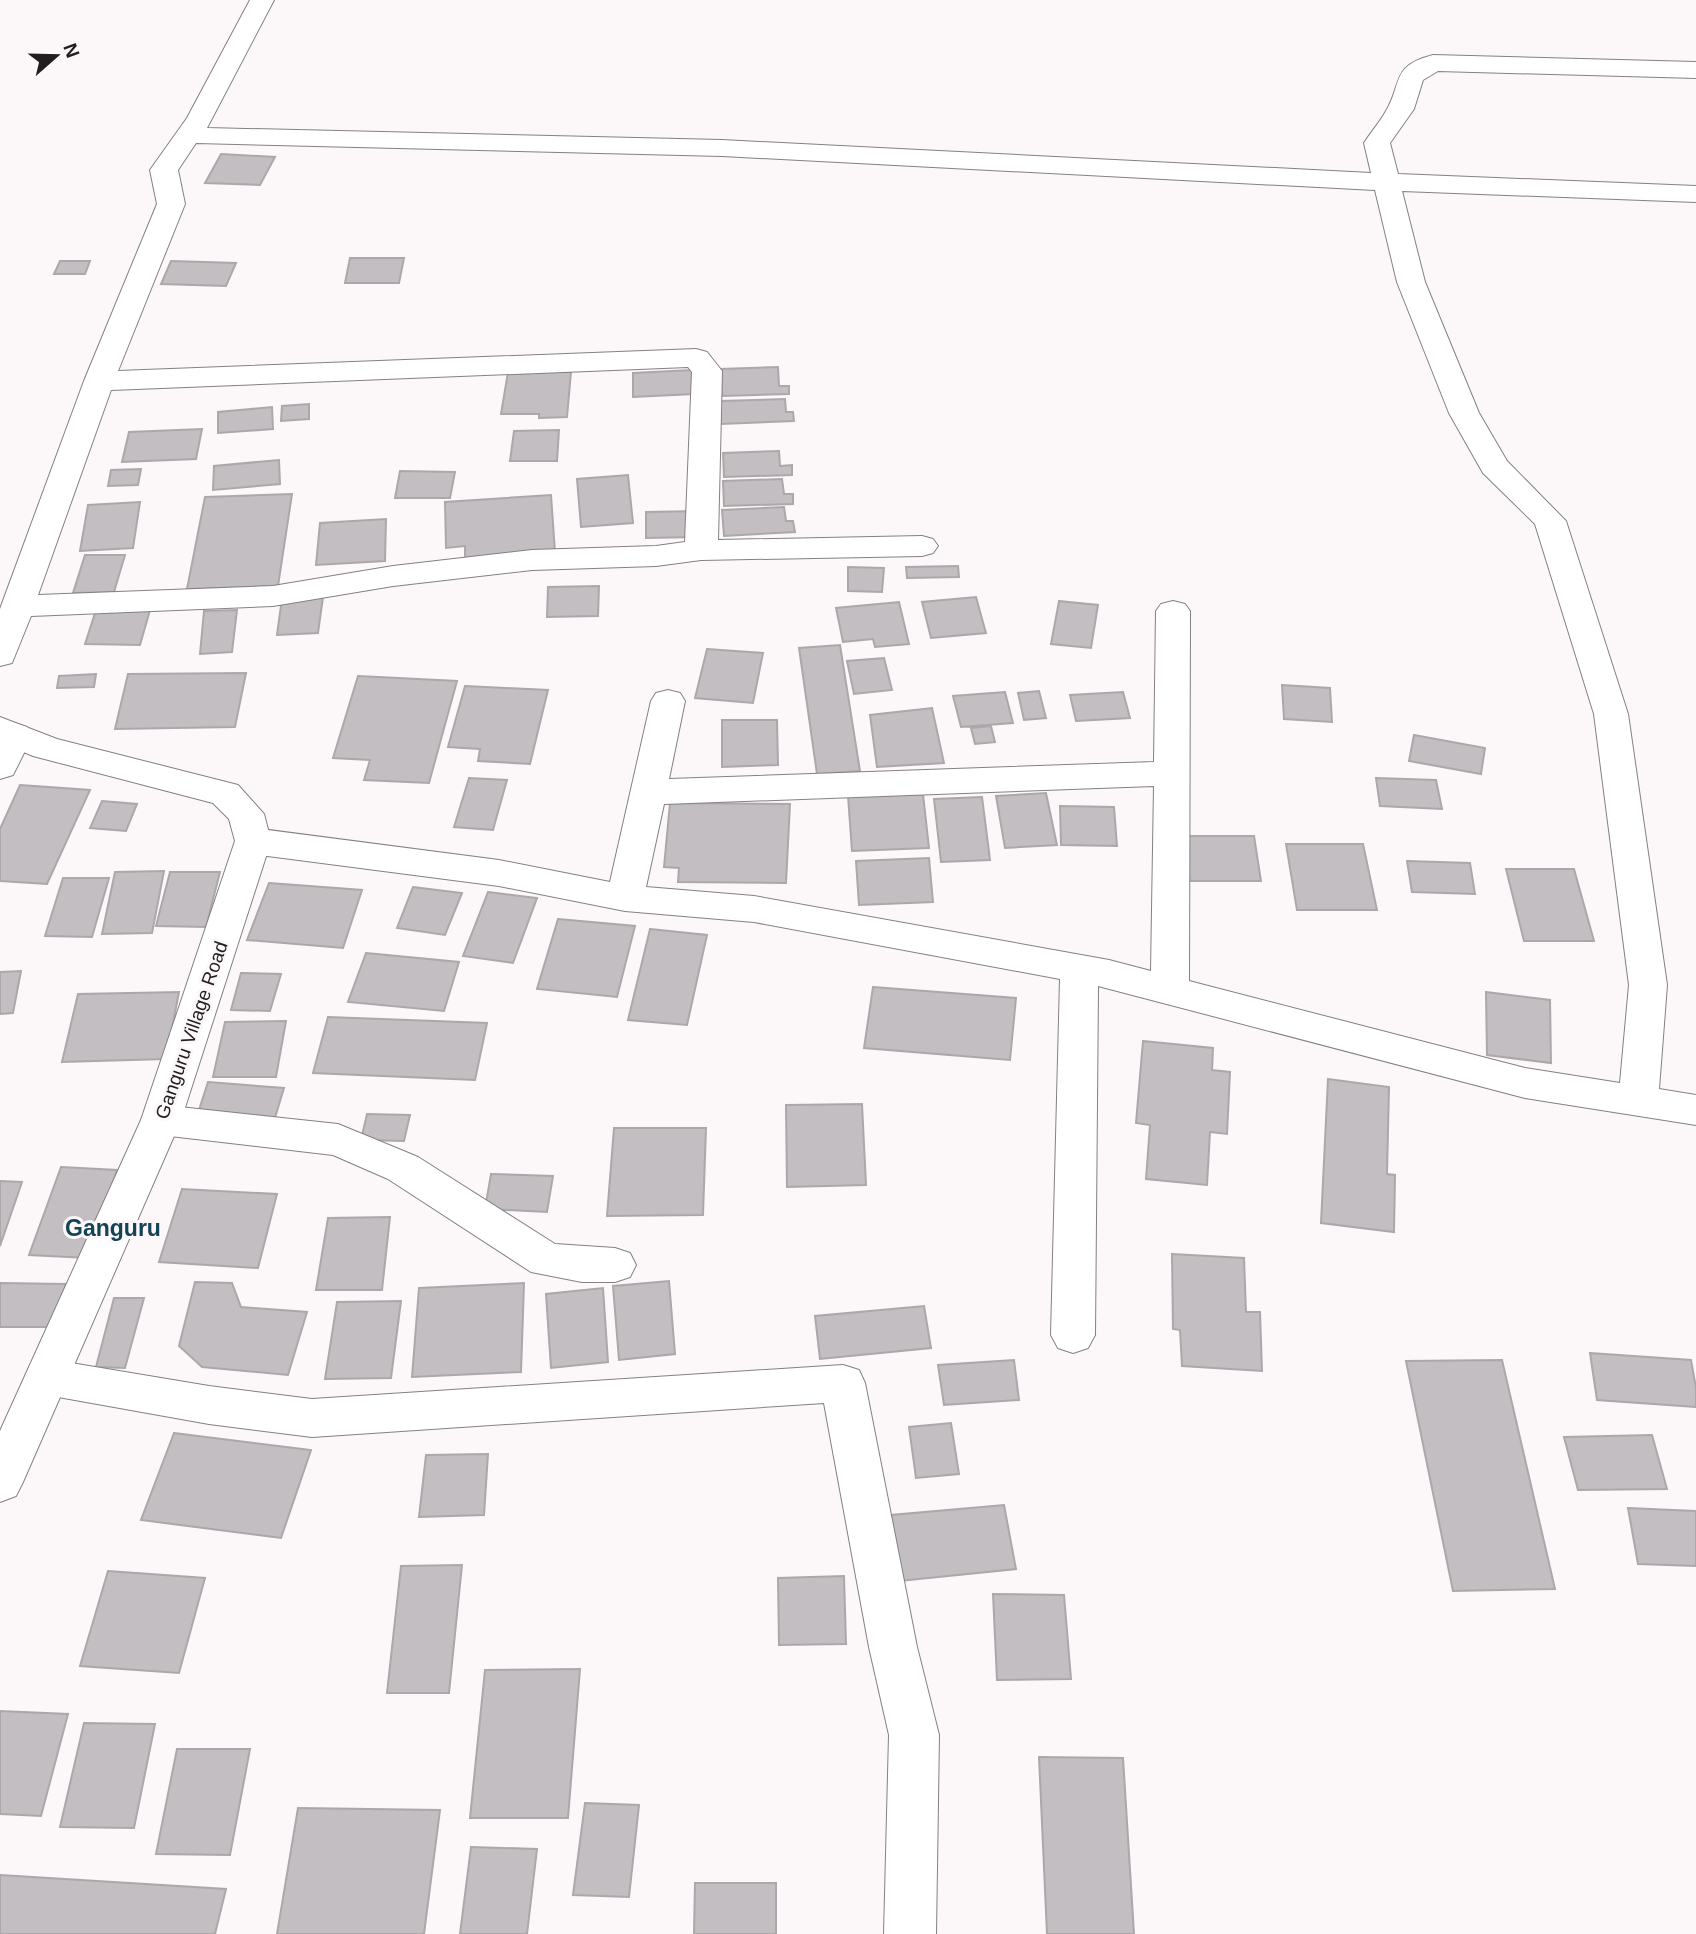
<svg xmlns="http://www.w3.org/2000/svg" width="1696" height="1934" font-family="Helvetica,sans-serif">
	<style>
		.building { fill: #c2bec1; stroke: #aca8aa; stroke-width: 2 }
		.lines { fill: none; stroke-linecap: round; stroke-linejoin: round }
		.street-casing { stroke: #858081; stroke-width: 2 }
		.secondary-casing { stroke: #858081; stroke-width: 2 }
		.street { fill: #fff; fill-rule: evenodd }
		.secondary { fill: #fff; fill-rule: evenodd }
		.labels { text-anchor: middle; stroke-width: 6; stroke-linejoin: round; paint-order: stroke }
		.street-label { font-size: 19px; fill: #201e1e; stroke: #fcf7f8 }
		.quarter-label { font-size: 23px; font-weight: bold; fill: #134356; stroke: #fcf7f8 }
	</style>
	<rect width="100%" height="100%" fill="#fcf7f8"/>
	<path class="building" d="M 221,154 L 275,157 L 260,185 L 205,183 Z
		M 350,258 L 404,258 L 399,283 L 345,283 Z
		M 60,261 L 90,261 L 85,274 L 54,274 Z
		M 171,261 L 236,263 L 226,286 L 161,284 Z
		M 778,367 L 779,386 L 789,386 L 789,394 L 722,396 L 720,369 Z
		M 692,370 L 694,394 L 633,397 L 633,373 Z
		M 508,372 L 571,372 L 567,417 L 539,418 L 539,414 L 501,414 Z
		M 785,399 L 786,412 L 793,412 L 794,421 L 721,424 L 719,401 Z
		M 309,404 L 309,419 L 281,421 L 282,406 Z
		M 272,407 L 273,429 L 218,433 L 218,412 Z
		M 202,429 L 196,459 L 122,462 L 129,432 Z
		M 559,430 L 557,461 L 510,461 L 514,431 Z
		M 779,451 L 780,466 L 792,465 L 792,475 L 724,477 L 723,453 Z
		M 279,460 L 280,484 L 213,490 L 214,466 Z
		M 141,469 L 138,485 L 108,486 L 111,470 Z
		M 400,471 L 455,472 L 450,498 L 395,498 Z
		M 628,475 L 633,523 L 581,527 L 577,479 Z
		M 782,479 L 784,494 L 793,494 L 793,504 L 724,506 L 723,481 Z
		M 292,494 L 278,586 L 187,589 L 205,497 Z
		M 551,495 L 555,552 L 465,558 L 465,546 L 446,548 L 445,502 Z
		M 140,502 L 133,548 L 80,551 L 88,505 Z
		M 784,507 L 786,521 L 793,521 L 795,532 L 724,536 L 722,510 Z
		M 699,511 L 698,537 L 646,538 L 646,512 Z
		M 386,519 L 385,561 L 316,565 L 320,523 Z
		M 85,555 L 125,555 L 114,592 L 73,593 Z
		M 958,566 L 959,577 L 907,578 L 906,567 Z
		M 848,567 L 884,568 L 882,592 L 848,591 Z
		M 599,586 L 598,616 L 547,617 L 548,587 Z
		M 323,597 L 318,633 L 277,635 L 282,598 Z
		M 976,597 L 986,633 L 931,638 L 922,602 Z
		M 1059,601 L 1098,605 L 1091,648 L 1051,644 Z
		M 899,602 L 909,644 L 875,647 L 873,639 L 843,642 L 836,608 Z
		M 96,610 L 150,610 L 140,645 L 85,644 Z
		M 237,610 L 232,652 L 200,654 L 204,611 Z
		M 840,645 L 860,771 L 817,774 L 799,648 Z
		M 707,649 L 763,653 L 753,703 L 695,698 Z
		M 884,658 L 892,690 L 854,694 L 847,661 Z
		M 246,673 L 235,727 L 115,729 L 128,674 Z
		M 96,674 L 94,687 L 57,688 L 59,676 Z
		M 358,676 L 457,681 L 429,783 L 364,780 L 370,760 L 333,758 Z
		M 1282,685 L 1330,688 L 1332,722 L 1284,719 Z
		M 465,686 L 548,690 L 530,764 L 478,761 L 480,749 L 448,747 Z
		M 1039,691 L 1046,718 L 1024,720 L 1018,693 Z
		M 1005,692 L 1013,723 L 961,727 L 953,696 Z
		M 1123,692 L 1130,718 L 1076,721 L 1070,695 Z
		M 932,708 L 944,763 L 877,767 L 870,715 Z
		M 722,720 L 777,720 L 778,765 L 722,767 Z
		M 991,726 L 995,742 L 975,744 L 971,728 Z
		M 1414,735 L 1485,748 L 1481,774 L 1409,761 Z
		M 469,778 L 507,780 L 493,830 L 454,827 Z
		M 1376,778 L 1436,780 L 1442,809 L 1380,806 Z
		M 20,785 L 90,790 L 47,884 L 0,881 L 0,829 Z
		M 1046,793 L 1057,845 L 1005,848 L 996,796 Z
		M 923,794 L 929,848 L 852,851 L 848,796 Z
		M 982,797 L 990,860 L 941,862 L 934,799 Z
		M 102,801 L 137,804 L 126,831 L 90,828 Z
		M 670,803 L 790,804 L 786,883 L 678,882 L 679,868 L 664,867 Z
		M 1060,806 L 1114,807 L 1117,846 L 1061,845 Z
		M 1184,836 L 1254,836 L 1261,881 L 1190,881 Z
		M 1286,844 L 1363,844 L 1377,910 L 1297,910 Z
		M 929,858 L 933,902 L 859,905 L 856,861 Z
		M 1407,861 L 1470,863 L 1475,894 L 1412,892 Z
		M 1506,869 L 1574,869 L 1594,941 L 1524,941 Z
		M 164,871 L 152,933 L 102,934 L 115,872 Z
		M 170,872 L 220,872 L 206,927 L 156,926 Z
		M 63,878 L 109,878 L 92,937 L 45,936 Z
		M 269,883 L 362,890 L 343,948 L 247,940 Z
		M 413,887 L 462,893 L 445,935 L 397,928 Z
		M 488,892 L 537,898 L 513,963 L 463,956 Z
		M 558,919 L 635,926 L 617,997 L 537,989 Z
		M 650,929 L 707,935 L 687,1025 L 628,1020 Z
		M 366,953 L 459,962 L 444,1011 L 348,1002 Z
		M 21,971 L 13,1013 L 0,1014 L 0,972 Z
		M 241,973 L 281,974 L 270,1011 L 231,1010 Z
		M 873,987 L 1016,998 L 1010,1060 L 864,1048 Z
		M 179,992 L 166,1059 L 62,1062 L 78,994 Z
		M 1486,992 L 1550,1000 L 1551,1063 L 1487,1055 Z
		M 328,1017 L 487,1023 L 475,1080 L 313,1073 Z
		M 286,1021 L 276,1077 L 213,1077 L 225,1022 Z
		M 1143,1041 L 1213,1048 L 1212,1070 L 1230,1072 L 1227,1134 L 1210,1132 L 1207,1185 L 1146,1179 L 1150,1125 L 1136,1123 Z
		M 1328,1079 L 1389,1087 L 1387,1174 L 1395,1175 L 1394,1232 L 1321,1223 Z
		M 208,1082 L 284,1088 L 274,1121 L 197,1116 Z
		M 862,1104 L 866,1185 L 787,1187 L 786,1105 Z
		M 367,1114 L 410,1115 L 404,1141 L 361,1140 Z
		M 614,1128 L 706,1128 L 703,1215 L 607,1216 Z
		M 61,1167 L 117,1170 L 88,1258 L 29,1255 Z
		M 491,1174 L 553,1176 L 547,1212 L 485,1209 Z
		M 0,1181 L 22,1182 L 0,1246 Z
		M 182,1189 L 277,1194 L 258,1268 L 159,1262 Z
		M 390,1217 L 382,1290 L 316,1290 L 328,1218 Z
		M 1172,1254 L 1244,1258 L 1246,1312 L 1260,1312 L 1262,1371 L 1182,1366 L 1180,1330 L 1173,1329 Z
		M 669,1281 L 675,1354 L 619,1360 L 613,1286 Z
		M 195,1282 L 232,1283 L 241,1307 L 307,1312 L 288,1375 L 202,1367 L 179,1346 Z
		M 0,1283 L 66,1284 L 53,1327 L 0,1327 Z
		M 524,1283 L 521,1372 L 412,1377 L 419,1288 Z
		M 603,1288 L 608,1362 L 551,1368 L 546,1294 Z
		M 114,1298 L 144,1298 L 125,1368 L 96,1367 Z
		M 401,1301 L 391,1378 L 325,1379 L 337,1302 Z
		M 924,1306 L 931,1348 L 820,1359 L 815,1316 Z
		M 1590,1353 L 1691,1360 L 1696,1388 L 1696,1407 L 1597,1400 Z
		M 1014,1360 L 1019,1400 L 944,1405 L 938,1365 Z
		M 1502,1360 L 1555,1589 L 1453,1591 L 1406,1361 Z
		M 951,1423 L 959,1474 L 916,1478 L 909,1427 Z
		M 174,1433 L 311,1450 L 281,1538 L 141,1520 Z
		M 1652,1435 L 1667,1489 L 1578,1490 L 1564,1437 Z
		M 488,1454 L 484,1515 L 419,1517 L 426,1455 Z
		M 1004,1505 L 1016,1569 L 900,1581 L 891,1515 Z
		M 1628,1508 L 1696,1511 L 1696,1566 L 1638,1564 Z
		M 462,1565 L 449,1693 L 387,1693 L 401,1566 Z
		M 108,1571 L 205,1578 L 179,1673 L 80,1666 Z
		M 844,1576 L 846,1644 L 779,1645 L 778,1578 Z
		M 993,1594 L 1064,1595 L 1071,1679 L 997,1680 Z
		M 580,1669 L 568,1818 L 470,1818 L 485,1670 Z
		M 0,1711 L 68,1714 L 41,1816 L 0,1814 Z
		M 84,1723 L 155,1724 L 134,1828 L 60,1827 Z
		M 177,1749 L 250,1749 L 230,1855 L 156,1854 Z
		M 1039,1757 L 1123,1758 L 1134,1934 L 1047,1934 Z
		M 585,1803 L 639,1805 L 629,1897 L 573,1895 Z
		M 298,1808 L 440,1810 L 424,1934 L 277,1934 Z
		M 471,1847 L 537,1849 L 527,1934 L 460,1934 Z
		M 0,1875 L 226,1889 L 215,1934 L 0,1934 Z
		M 695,1883 L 776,1883 L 776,1934 L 694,1934 Z"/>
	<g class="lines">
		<g class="street-casing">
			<path id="street" d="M 250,0 L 274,0 L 207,128 L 722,140 L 1371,173 L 1364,143 C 1371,132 1380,122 1386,111 C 1403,83 1390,66 1433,55 L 1696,62 L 1696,78 L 1438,71 L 1423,80 L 1414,109 L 1390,143 L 1398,174 L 1696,186 L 1696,202 L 1402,191 L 1425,282 L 1479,413 L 1507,461 L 1566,521 L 1628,714 L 1667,985 L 1659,1089 L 1696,1095 L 1696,1125 L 1525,1098 L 1098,986 L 1095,1335 L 1088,1348 L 1073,1353 L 1058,1348 L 1051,1335 L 1060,979 L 754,922 L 625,911 L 499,886 L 253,854 L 240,850 L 235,841 L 240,832 L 253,828 L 499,860 L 610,882 L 651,701 L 656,693 L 668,690 L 680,693 L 685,701 L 669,779 L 1154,762 L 1156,611 L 1161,604 L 1173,601 L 1185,604 L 1190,611 L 1189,981 L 1525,1068 L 1620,1083 L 1629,985 L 1594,714 L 1535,524 L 1483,473 L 1449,413 L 1397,282 L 1375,190 L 722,156 L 196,143 L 178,170 L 185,204 L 118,371 L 696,349 L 707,352 L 722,371 L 718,540 L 922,536 L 933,539 L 938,546 L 933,553 L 922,556 L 701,560 L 656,566 L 532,570 L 393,586 L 273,606 L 31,616 L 12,663 L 0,666 L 0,609 L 84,381 L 157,204 L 150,170 L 187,118 ZM 688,367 L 692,372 L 685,542 L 656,546 L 532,550 L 393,566 L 273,586 L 38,595 L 111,390 ZM 1154,786 L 1151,971 L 1109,960 L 754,896 L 646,887 L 664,804 Z
				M 15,723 L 27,727 L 33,735 L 13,775 L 0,779 L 0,731 L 3,727 Z
				M 161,1105 L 338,1124 L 418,1157 L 555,1244 L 615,1248 L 630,1253 L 636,1265 L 630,1277 L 615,1282 L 582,1282 L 531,1272 L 388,1179 L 333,1155 L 161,1135 L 147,1131 L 141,1120 L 147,1109 Z
				M 47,1359 L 209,1386 L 312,1399 L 843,1365 L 859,1370 L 865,1383 L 917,1647 L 939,1735 L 936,1934 L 884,1934 L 889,1735 L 869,1647 L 824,1403 L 312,1437 L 209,1424 L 47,1395 L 31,1390 L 25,1377 L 31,1364 Z"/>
		</g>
		<g class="secondary-casing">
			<path id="secondary" d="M 0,717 L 57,739 L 238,785 L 264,814 L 271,841 L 181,1120 L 23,1482 L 16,1496 L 0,1502 L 0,1431 L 141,1120 L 235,841 L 229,819 L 213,803 L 33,756 L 0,742 Z"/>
		</g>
		<use href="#street" class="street"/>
		<use href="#secondary" class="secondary"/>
	</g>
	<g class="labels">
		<g class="street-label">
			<text transform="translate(191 1030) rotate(-71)" y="7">Ganguru Village Road</text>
		</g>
		<g class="quarter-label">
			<text x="113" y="1236">Ganguru</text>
		</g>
	</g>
	<g transform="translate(56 56) rotate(70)" stroke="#fcf7f8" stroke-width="5" paint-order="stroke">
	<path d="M0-5L12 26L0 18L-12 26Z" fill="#201e1e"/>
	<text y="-10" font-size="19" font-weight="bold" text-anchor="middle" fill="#201e1e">N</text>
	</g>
</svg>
